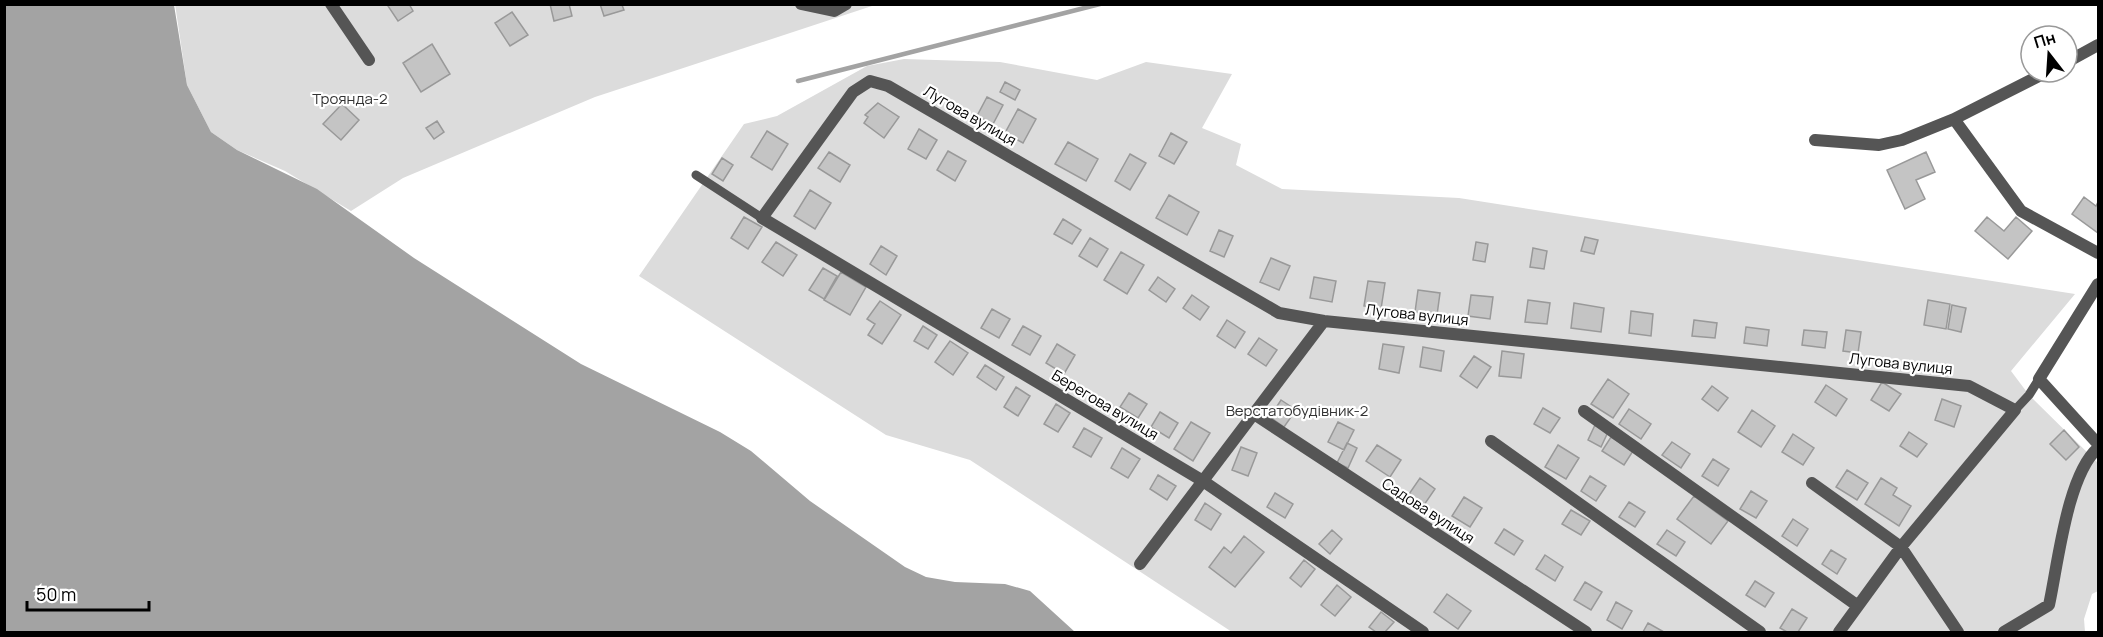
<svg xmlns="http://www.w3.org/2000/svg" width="2103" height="637" font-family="Manrope,sans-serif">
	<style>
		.green { fill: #dcdcdc }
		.water { fill: #a3a3a3 }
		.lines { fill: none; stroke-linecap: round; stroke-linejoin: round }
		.stream { stroke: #a3a3a3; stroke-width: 4.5 }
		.building { fill: #c4c4c4; stroke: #999; stroke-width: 1.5 }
		.lane { stroke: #555; stroke-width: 9 }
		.street { stroke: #555; stroke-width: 12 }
		.labels { text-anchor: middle; stroke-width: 4.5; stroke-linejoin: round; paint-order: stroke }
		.park-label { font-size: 15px; fill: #333; stroke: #fff }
		.street-label { font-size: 15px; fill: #000; stroke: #fff }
	</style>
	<rect width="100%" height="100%" fill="#fff"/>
	<path class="green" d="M 175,4 L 875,5 L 595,97 L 403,178 L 351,211 L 285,171 L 237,150 L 211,132 L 187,85 Z
		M 904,59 L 1000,62 L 1097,80 L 1146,62 L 1232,74 L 1202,128 L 1241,144 L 1236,165 L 1282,189 L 1459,198 L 2075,294 L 2011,371 L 2029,395 L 2098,463 L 2098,591 L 2092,594 L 2084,619 L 2085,632 L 1232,632 L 970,460 L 886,435 L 639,276 L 744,124 L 777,116 L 867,66 Z"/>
	<path class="water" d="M 4,5 L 174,5 L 187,85 L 211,132 L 237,150 L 317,189 L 414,258 L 581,364 L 720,432 L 751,451 L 810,501 L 905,567 L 926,577 L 955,582 L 1005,584 L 1030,591 L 1075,632 L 5,632 Z"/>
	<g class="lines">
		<path class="stream" d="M 798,81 L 1100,4"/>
	</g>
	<path class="building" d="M 391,4 L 409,4 L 413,11 L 398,21 L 388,6 Z
		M 550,4 L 569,4 L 572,16 L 554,21 Z
		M 600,4 L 625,4 L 622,5 L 624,10 L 604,16 Z
		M 512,12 L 528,35 L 510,46 L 495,23 Z
		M 432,44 L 450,74 L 421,92 L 403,63 Z
		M 1005,82 L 1020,90 L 1015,100 L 1000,92 Z
		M 987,97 L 1003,105 L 993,124 L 977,116 Z
		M 878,103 L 899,117 L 884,138 L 864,123 L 868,117 L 865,115 Z
		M 342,104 L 359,120 L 341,140 L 323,124 Z
		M 1018,109 L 1036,119 L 1023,143 L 1005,133 Z
		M 437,121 L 444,132 L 434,139 L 426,128 Z
		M 919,129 L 937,140 L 926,159 L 908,149 Z
		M 767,131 L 788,144 L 772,170 L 751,157 Z
		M 1171,133 L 1187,142 L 1174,164 L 1159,156 Z
		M 1068,142 L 1098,159 L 1086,181 L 1055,164 Z
		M 948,151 L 966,161 L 955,181 L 937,170 Z
		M 829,152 L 850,165 L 840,182 L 818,168 Z
		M 1926,152 L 1935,172 L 1916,180 L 1925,199 L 1905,209 L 1887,170 Z
		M 1130,154 L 1146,163 L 1130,190 L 1115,181 Z
		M 722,158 L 733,165 L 723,181 L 712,174 Z
		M 810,190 L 831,203 L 815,229 L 794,216 Z
		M 1169,195 L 1199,212 L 1187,235 L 1156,218 Z
		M 2084,197 L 2096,206 L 2098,202 L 2098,233 L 2072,214 Z
		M 744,217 L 762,227 L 748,249 L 731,238 Z
		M 1987,217 L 2004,231 L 2016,217 L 2032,231 L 2008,259 L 1975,231 Z
		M 1063,219 L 1081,230 L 1072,244 L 1054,234 Z
		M 1219,230 L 1233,236 L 1224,257 L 1210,251 Z
		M 1585,237 L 1598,240 L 1594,254 L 1581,251 Z
		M 1090,238 L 1108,249 L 1097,267 L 1079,256 Z
		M 776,242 L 797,255 L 783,276 L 762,262 Z
		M 1476,242 L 1488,244 L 1485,262 L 1473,260 Z
		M 881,246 L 897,256 L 886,275 L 870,264 Z
		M 1533,248 L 1547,251 L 1544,269 L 1530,267 Z
		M 1121,252 L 1144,265 L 1127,294 L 1104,280 Z
		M 1271,258 L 1290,266 L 1279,290 L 1260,282 Z
		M 823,268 L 837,276 L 824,299 L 809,290 Z
		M 841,272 L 866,287 L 850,315 L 824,300 Z
		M 1158,277 L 1175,289 L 1166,302 L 1149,290 Z
		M 1314,277 L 1336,281 L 1332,302 L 1310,298 Z
		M 1368,281 L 1385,283 L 1381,309 L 1364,306 Z
		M 1418,290 L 1440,293 L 1437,315 L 1415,312 Z
		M 1192,295 L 1209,307 L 1200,320 L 1183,308 Z
		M 1471,295 L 1493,297 L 1490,319 L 1468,316 Z
		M 1528,300 L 1550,303 L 1547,324 L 1525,322 Z
		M 1928,300 L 1950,304 L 1946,329 L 1924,325 Z
		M 880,301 L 901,315 L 882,344 L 868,335 L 875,324 L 867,319 Z
		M 1574,303 L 1604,308 L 1601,332 L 1571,328 Z
		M 1952,305 L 1966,308 L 1961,332 L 1948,329 Z
		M 992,309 L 1010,319 L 999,338 L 981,328 Z
		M 1631,311 L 1653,314 L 1651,336 L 1629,333 Z
		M 1227,320 L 1245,332 L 1235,348 L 1217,336 Z
		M 1694,320 L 1717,323 L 1715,338 L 1692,336 Z
		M 923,326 L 937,335 L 928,349 L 914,341 Z
		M 1023,326 L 1041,336 L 1030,355 L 1012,345 Z
		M 1746,327 L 1769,330 L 1767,346 L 1744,343 Z
		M 1804,330 L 1827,332 L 1825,348 L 1802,345 Z
		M 1846,330 L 1861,332 L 1858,353 L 1843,351 Z
		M 1259,338 L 1277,350 L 1266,366 L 1248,354 Z
		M 950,341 L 968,353 L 953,375 L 935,362 Z
		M 1057,344 L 1075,355 L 1064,374 L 1046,363 Z
		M 1383,344 L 1404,347 L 1399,373 L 1379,369 Z
		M 1423,347 L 1444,351 L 1441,371 L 1420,367 Z
		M 1502,351 L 1524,354 L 1521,378 L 1499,376 Z
		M 1474,356 L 1491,367 L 1477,388 L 1460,376 Z
		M 985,365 L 1004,377 L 996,390 L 977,377 Z
		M 1608,379 L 1629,394 L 1613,418 L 1591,404 Z
		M 1882,382 L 1901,394 L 1889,411 L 1871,400 Z
		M 1826,385 L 1847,399 L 1836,416 L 1815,402 Z
		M 1712,386 L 1728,398 L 1718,411 L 1702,399 Z
		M 1016,387 L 1030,396 L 1018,416 L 1004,407 Z
		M 1129,393 L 1147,404 L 1138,418 L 1120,407 Z
		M 1942,399 L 1961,406 L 1954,427 L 1935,420 Z
		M 1281,400 L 1296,410 L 1284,427 L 1270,417 Z
		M 1056,404 L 1070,413 L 1058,432 L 1044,424 Z
		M 1543,408 L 1560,418 L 1550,433 L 1534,424 Z
		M 1629,409 L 1651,424 L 1641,439 L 1619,424 Z
		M 1752,410 L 1775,426 L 1761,447 L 1738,432 Z
		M 1160,412 L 1178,423 L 1169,438 L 1151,427 Z
		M 1191,422 L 1210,433 L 1193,461 L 1174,449 Z
		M 1338,422 L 1354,430 L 1344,450 L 1328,442 Z
		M 1595,425 L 1608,432 L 1601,447 L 1588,440 Z
		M 1084,428 L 1102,438 L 1091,457 L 1073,447 Z
		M 2064,430 L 2079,447 L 2066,460 L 2050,444 Z
		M 1909,432 L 1927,444 L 1917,457 L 1900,446 Z
		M 1793,434 L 1814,448 L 1803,465 L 1782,452 Z
		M 1611,437 L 1633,451 L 1624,465 L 1602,451 Z
		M 1672,442 L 1690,454 L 1681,468 L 1662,455 Z
		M 1347,443 L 1357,448 L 1348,468 L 1337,463 Z
		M 1377,445 L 1401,460 L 1390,477 L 1366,461 Z
		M 1558,445 L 1579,458 L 1566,479 L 1545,467 Z
		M 1241,447 L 1257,453 L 1248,476 L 1232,470 Z
		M 1122,448 L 1140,459 L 1128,478 L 1111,468 Z
		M 1713,459 L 1729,469 L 1718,486 L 1702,476 Z
		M 1847,470 L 1868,483 L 1857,500 L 1836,487 Z
		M 1158,475 L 1176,486 L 1167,500 L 1150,489 Z
		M 1590,476 L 1606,486 L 1596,501 L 1581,491 Z
		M 1420,478 L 1435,489 L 1424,505 L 1409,494 Z
		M 1881,478 L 1897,488 L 1893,495 L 1911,506 L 1899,526 L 1865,504 Z
		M 1751,491 L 1767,501 L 1756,518 L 1740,509 Z
		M 1275,493 L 1293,504 L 1285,518 L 1267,507 Z
		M 1694,496 L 1728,521 L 1711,544 L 1677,519 Z
		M 1464,497 L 1482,508 L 1470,527 L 1452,516 Z
		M 1629,502 L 1645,512 L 1635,527 L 1619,517 Z
		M 1205,503 L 1221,514 L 1211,530 L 1195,520 Z
		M 1571,510 L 1590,521 L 1581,535 L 1562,524 Z
		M 1793,519 L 1808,529 L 1797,546 L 1782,536 Z
		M 1504,529 L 1523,541 L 1514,555 L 1495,543 Z
		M 1332,530 L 1342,539 L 1330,554 L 1319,544 Z
		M 1667,530 L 1685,542 L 1676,556 L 1657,544 Z
		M 1244,536 L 1264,552 L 1235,587 L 1209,567 L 1224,547 L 1231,553 Z
		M 1831,550 L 1846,559 L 1837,574 L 1822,564 Z
		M 1545,555 L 1563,567 L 1555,581 L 1536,569 Z
		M 1304,560 L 1315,569 L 1301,587 L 1290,578 Z
		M 1755,581 L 1774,593 L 1765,607 L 1746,595 Z
		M 1585,582 L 1602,592 L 1591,610 L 1574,600 Z
		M 1337,585 L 1351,597 L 1335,616 L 1321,605 Z
		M 1447,594 L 1471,611 L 1458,629 L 1434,612 Z
		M 1616,602 L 1632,611 L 1622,629 L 1607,620 Z
		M 1792,609 L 1807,618 L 1798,632 L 1787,632 L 1780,628 Z
		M 1381,612 L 1394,622 L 1385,632 L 1376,632 L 1369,627 Z
		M 1648,623 L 1664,632 L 1643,632 Z"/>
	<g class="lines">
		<path class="lane" d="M 696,175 L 762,218
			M 2015,410 L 2029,395 L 2039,379"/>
		<path class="street" d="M 331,4 L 369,60
			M 801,4 L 834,11 L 846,4
			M 2067,62 L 2098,45
			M 1954,119 L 2047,72
			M 1815,140 L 1879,145 L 1902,140 L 1954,119 L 2021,211 L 2098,253
			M 2098,284 L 2039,379 L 2098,444
			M 1584,411 L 1858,606
			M 1254,414 L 1586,632
			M 1491,441 L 1760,632
			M 1812,483 L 1901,547 L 1958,632
			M 1140,564 L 1324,321
			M 1423,632 L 1203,481 L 762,218 L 853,92 L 870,81 L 888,86 L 1279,313 L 1324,321 L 1969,386 L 2015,410 L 1901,547 L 1839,632
			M 2004,632 L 2049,605 C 2058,564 2067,475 2098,448"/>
	</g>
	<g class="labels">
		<g class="park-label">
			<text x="350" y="104">Троянда-2</text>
			<text x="1297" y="416">Верстатобудівник-2</text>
		</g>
		<g class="street-label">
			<text transform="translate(970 116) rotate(30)" y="5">Лугова вулиця</text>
			<text transform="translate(1417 315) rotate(6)" y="5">Лугова вулиця</text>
			<text transform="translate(1901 364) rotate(6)" y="5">Лугова вулиця</text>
			<text transform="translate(1105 405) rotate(31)" y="5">Берегова вулиця</text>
			<text transform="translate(1428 511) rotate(33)" y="5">Садова вулиця</text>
		</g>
	</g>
	<rect width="2103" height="637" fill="none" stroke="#000000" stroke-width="12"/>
	<g transform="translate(2049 54) rotate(343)"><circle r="28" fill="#ffffff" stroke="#999999" stroke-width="1.5"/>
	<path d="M0-4.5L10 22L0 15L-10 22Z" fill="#000000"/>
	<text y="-9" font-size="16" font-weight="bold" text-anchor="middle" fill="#000000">Пн</text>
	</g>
	<path d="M27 601v9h122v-9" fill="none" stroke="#000000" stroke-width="3"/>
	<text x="36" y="601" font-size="18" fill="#000000" stroke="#ffffff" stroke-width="4.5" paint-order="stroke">50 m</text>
</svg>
